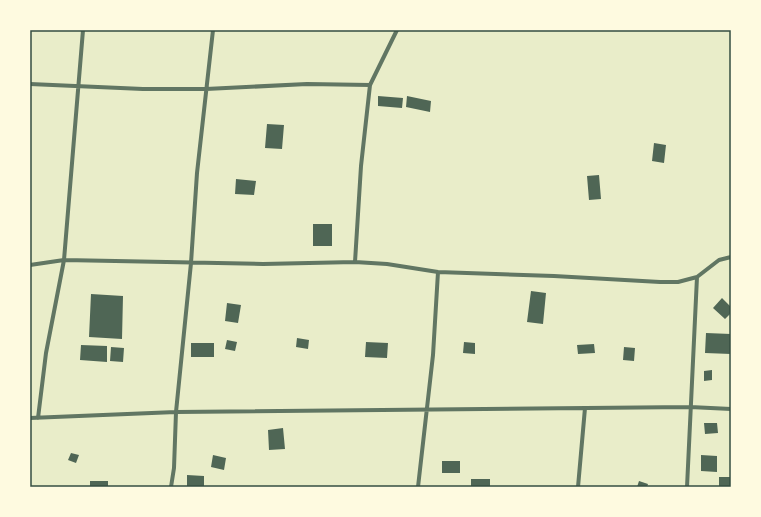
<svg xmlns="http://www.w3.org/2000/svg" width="761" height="517" font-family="'Fira Sans',sans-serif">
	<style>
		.building { fill: #4f6655 }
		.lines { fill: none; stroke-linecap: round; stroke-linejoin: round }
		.minor { stroke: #617663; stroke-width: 4 }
		.neatline { fill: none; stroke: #344e41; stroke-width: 1.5 }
	</style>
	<rect width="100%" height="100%" fill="#e9edc9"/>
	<path class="building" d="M 378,96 L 403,98 L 402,108 L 378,106 Z
		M 407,96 L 431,101 L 430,112 L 406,107 Z
		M 267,124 L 284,125 L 282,149 L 265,148 Z
		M 654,143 L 666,145 L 664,163 L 652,161 Z
		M 599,175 L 601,199 L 589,200 L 587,176 Z
		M 236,179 L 256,181 L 254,195 L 235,194 Z
		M 313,224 L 332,224 L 332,246 L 313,246 Z
		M 531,291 L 546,293 L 543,324 L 527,322 Z
		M 91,294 L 123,296 L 122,339 L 89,337 Z
		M 722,298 L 731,307 L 731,313 L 725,319 L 713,308 Z
		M 227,303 L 241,305 L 238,323 L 225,321 Z
		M 706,333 L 731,334 L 731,354 L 705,353 Z
		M 297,338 L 309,340 L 308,349 L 296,347 Z
		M 227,340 L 237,342 L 235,351 L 225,349 Z
		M 366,342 L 388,343 L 387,358 L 365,357 Z
		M 464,342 L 475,343 L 475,354 L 463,353 Z
		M 191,343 L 214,343 L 214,357 L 191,357 Z
		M 594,344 L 595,353 L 578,354 L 577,345 Z
		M 81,345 L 107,346 L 107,362 L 80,360 Z
		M 111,347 L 124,348 L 123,362 L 110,361 Z
		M 624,347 L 635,348 L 634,361 L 623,360 Z
		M 712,370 L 712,380 L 704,381 L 704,371 Z
		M 704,423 L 717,423 L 718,433 L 705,434 Z
		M 283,428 L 285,449 L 269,450 L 268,430 Z
		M 71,453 L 79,455 L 76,463 L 68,460 Z
		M 213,455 L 226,458 L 224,470 L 211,467 Z
		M 701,455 L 717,456 L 717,472 L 701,471 Z
		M 442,461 L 460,461 L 460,473 L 442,473 Z
		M 187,475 L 204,476 L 204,487 L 187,486 Z
		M 719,477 L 731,477 L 731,487 L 719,487 Z
		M 471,479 L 490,479 L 490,487 L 471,487 Z
		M 90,481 L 108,481 L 108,487 L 90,487 Z
		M 639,481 L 648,484 L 647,487 L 637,487 Z"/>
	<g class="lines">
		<path class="minor" d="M 30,84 L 143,89 L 206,89 L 307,84 L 370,85
			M 355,262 L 361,166 L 370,85 L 397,30
			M 30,265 L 64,260 L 263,264 L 355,262 L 387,264 L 438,272 L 554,276 L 660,282 L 678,282 L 697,277 L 719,260 L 731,257
			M 30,418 L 176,412 L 690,407 L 731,409
			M 38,418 L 46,353 L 64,260 L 83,30
			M 171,487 L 174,468 L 176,412 L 191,263 L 197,173 L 213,30
			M 418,487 L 433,355 L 438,272
			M 578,487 L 585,408
			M 687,487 L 697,277"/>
	</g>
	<rect width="761" height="517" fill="none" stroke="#fefae0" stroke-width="62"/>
	<rect x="31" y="31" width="699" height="455" class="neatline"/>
</svg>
